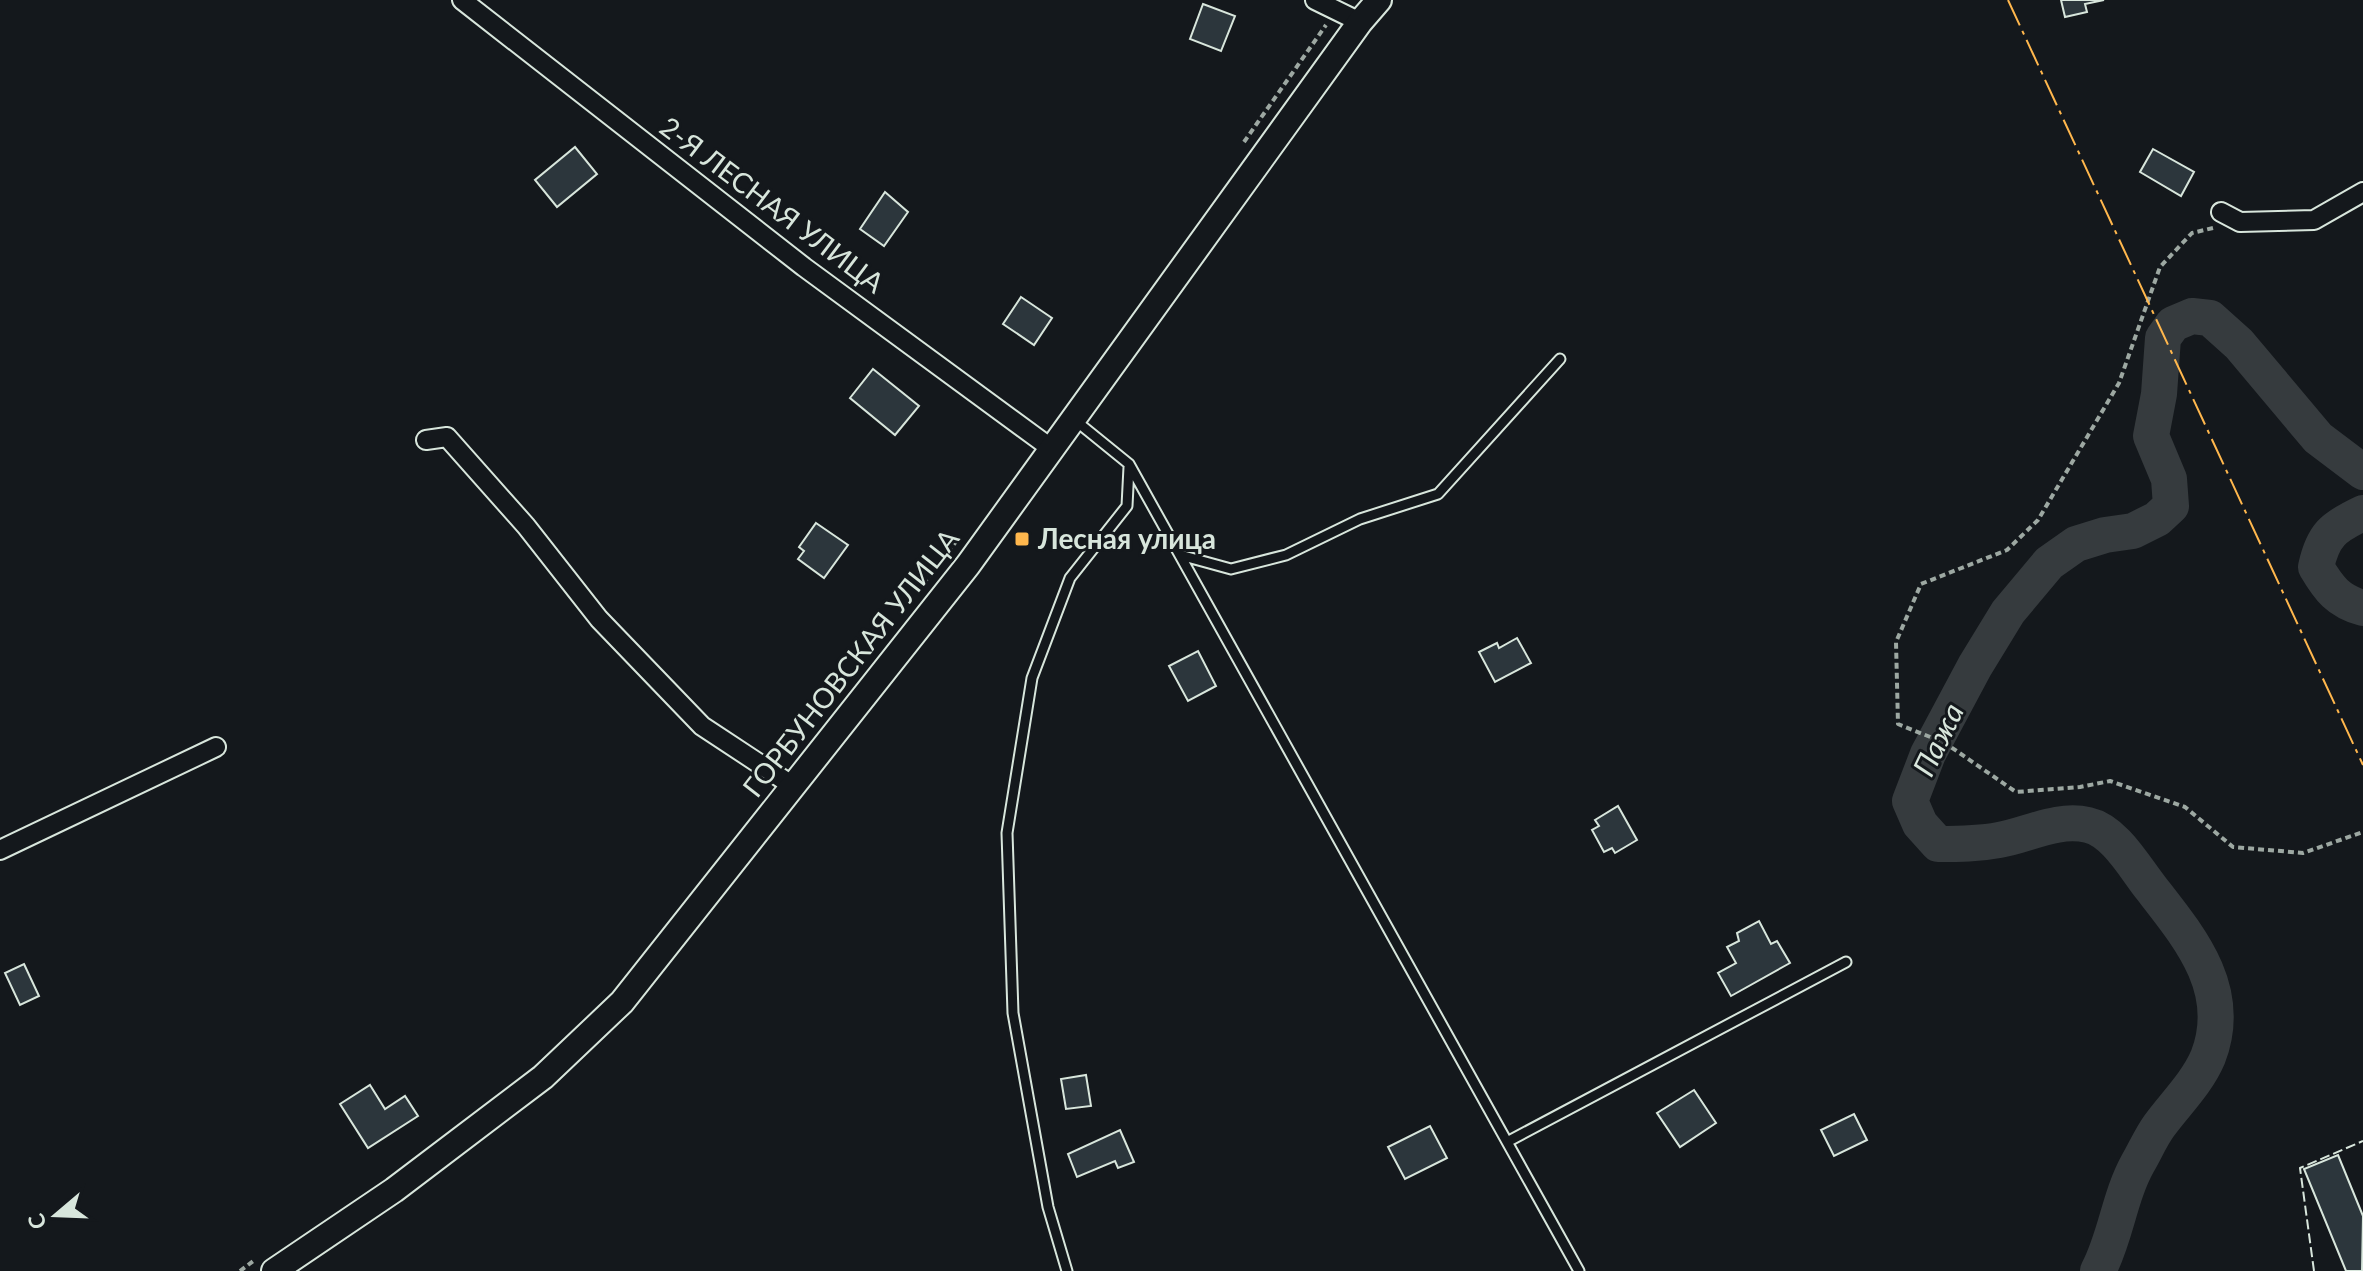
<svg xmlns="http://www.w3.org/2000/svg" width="2363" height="1271" font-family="Lato,sans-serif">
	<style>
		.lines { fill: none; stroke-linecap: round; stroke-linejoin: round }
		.river { stroke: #363b3e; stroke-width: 36 }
		.building { fill: #2c363c; stroke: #d8e6dc; stroke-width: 2 }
		.service-casing { stroke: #d8e6dc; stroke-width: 13 }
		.minor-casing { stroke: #d8e6dc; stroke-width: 22 }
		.secondary-casing { stroke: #d8e6dc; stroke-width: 28 }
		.path { stroke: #9da8a2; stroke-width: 4; stroke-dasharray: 6 4; stroke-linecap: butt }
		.service { stroke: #14181c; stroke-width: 9 }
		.minor { stroke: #14181c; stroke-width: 18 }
		.secondary { stroke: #14181c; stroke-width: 24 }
		.fence { stroke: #d8e6dc; stroke-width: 2; stroke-dasharray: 10 4; stroke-linecap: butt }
		.power { stroke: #ffb74d; stroke-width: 2; stroke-dasharray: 28 6 4 6; stroke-linecap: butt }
		.poi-dot { fill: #ffb74d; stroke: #14181c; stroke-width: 3 }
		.labels { text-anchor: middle; stroke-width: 6; stroke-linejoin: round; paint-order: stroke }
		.street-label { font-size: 28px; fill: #d8e6dc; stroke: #14181c }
		.poi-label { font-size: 28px; font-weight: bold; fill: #d8e6dc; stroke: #14181c; text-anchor: start }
		.water-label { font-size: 30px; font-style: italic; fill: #d8e6dc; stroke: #14181c }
	</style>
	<rect width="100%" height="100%" fill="#14181c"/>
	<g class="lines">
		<path class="river" d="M 2363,513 C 2333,527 2323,535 2316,567 C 2329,589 2338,601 2363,608
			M 2098,1271 C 2116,1237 2119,1197 2138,1163 C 2145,1151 2151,1137 2159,1126 C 2175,1104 2197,1083 2208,1057 C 2234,990 2190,938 2151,888 C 2135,868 2115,831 2088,825 C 2057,818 2028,835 1999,840 C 1978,844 1959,844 1938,844 L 1920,824 L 1910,801 L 1928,754 L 1975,666 L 2008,612 L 2049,563 L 2076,544 L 2105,535 L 2133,531 L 2157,519 L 2171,506 L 2169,479 L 2151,436 L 2159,394 L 2163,338 L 2173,324 L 2192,316 L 2210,318 L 2239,344 L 2318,438 L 2363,472"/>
	</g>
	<path class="building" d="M 2061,0 L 2104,0 L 2085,4 L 2087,12 L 2065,17 Z
		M 1203,4 L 1235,16 L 1221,51 L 1190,39 Z
		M 575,147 L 597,174 L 557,207 L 535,180 Z
		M 2153,149 L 2194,172 L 2181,196 L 2140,172 Z
		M 885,192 L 908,212 L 884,246 L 860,229 Z
		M 1021,297 L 1052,318 L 1034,345 L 1003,324 Z
		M 873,369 L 919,406 L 895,435 L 850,398 Z
		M 816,523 L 848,545 L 824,578 L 798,559 L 804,551 L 799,547 Z
		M 1517,638 L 1531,663 L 1495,682 L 1479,652 L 1497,643 L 1499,648 Z
		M 1198,651 L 1216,686 L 1188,701 L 1169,666 Z
		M 1618,806 L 1637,840 L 1615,853 L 1612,848 L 1604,852 L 1592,830 L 1599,826 L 1595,820 Z
		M 1759,921 L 1771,944 L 1777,941 L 1790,963 L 1731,996 L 1718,973 L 1736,963 L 1727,947 L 1739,941 L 1737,933 Z
		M 24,964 L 39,996 L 20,1005 L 5,973 Z
		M 1086,1075 L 1091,1106 L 1066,1109 L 1061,1079 Z
		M 370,1085 L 385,1109 L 405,1096 L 418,1116 L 368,1148 L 340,1104 Z
		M 1694,1090 L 1716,1123 L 1680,1147 L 1657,1113 Z
		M 1854,1114 L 1867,1140 L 1834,1156 L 1821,1130 Z
		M 1430,1126 L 1447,1158 L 1405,1179 L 1388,1147 Z
		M 1120,1130 L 1134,1162 L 1118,1168 L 1115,1161 L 1077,1177 L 1068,1154 Z
		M 2338,1155 L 2363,1216 L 2362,1271 L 2346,1271 L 2304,1169 Z"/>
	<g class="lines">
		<g class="service-casing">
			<path id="service" d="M 1076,421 L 1129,464 L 1579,1271
				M 1180,555 L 1231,569 L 1286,555 L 1360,519 L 1438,494 L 1560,359
				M 1507,1142 L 1846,962
				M 1067,1271 L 1048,1207 L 1013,1013 L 1007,833 L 1032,678 L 1070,578 L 1127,506 L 1129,467"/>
		</g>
		<g class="minor-casing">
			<path id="minor" d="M 462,0 L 804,267 L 1052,449
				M 1315,0 L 1360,22
				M 2221,212 L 2240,222 L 2314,220 L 2363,192
				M 426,440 L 447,437 L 526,526 L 599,619 L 702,726 L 793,786
				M 0,850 L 216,747"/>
		</g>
		<g class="secondary-casing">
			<path id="secondary" d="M 274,1271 L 394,1190 L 543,1077 L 622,1002 L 968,565 L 1360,22 L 1379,0"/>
		</g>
		<path class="path" d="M 1244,142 L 1326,25
			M 2213,228 L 2192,233 L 2160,267 L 2119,383 L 2038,520 L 2007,550 L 1921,584 L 1896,642 L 1898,724 L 1945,743 L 2016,792 L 2080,787 L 2110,781 L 2185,807 L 2233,847 L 2303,853 L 2363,832
			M 917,592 L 958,539
			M 240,1271 L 256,1259"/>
		<use href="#service" class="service"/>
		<use href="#minor" class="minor"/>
		<use href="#secondary" class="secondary"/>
		<path class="fence" d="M 2314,1271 L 2300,1168 L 2363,1141"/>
		<path class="power" d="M 2008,0 L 2363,765"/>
	</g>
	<rect class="poi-dot" x="1014" y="531" width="16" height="16" rx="4"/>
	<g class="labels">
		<g class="street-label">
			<text transform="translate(772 205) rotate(37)" y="10">2-Я ЛЕСНАЯ УЛИЦА</text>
			<text transform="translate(851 663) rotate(-52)" y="10">ГОРБУНОВСКАЯ УЛИЦА</text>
		</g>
		<g class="poi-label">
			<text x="1038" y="549">Лесная улица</text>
		</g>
		<g class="water-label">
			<text transform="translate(1939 740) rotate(-64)" y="10">Пажа</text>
		</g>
	</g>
	<g transform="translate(56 1215) rotate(251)" stroke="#14181c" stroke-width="6" paint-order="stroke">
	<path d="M0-6L14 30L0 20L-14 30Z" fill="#d8e6dc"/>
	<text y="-12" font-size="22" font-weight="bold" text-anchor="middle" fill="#d8e6dc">С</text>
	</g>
</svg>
